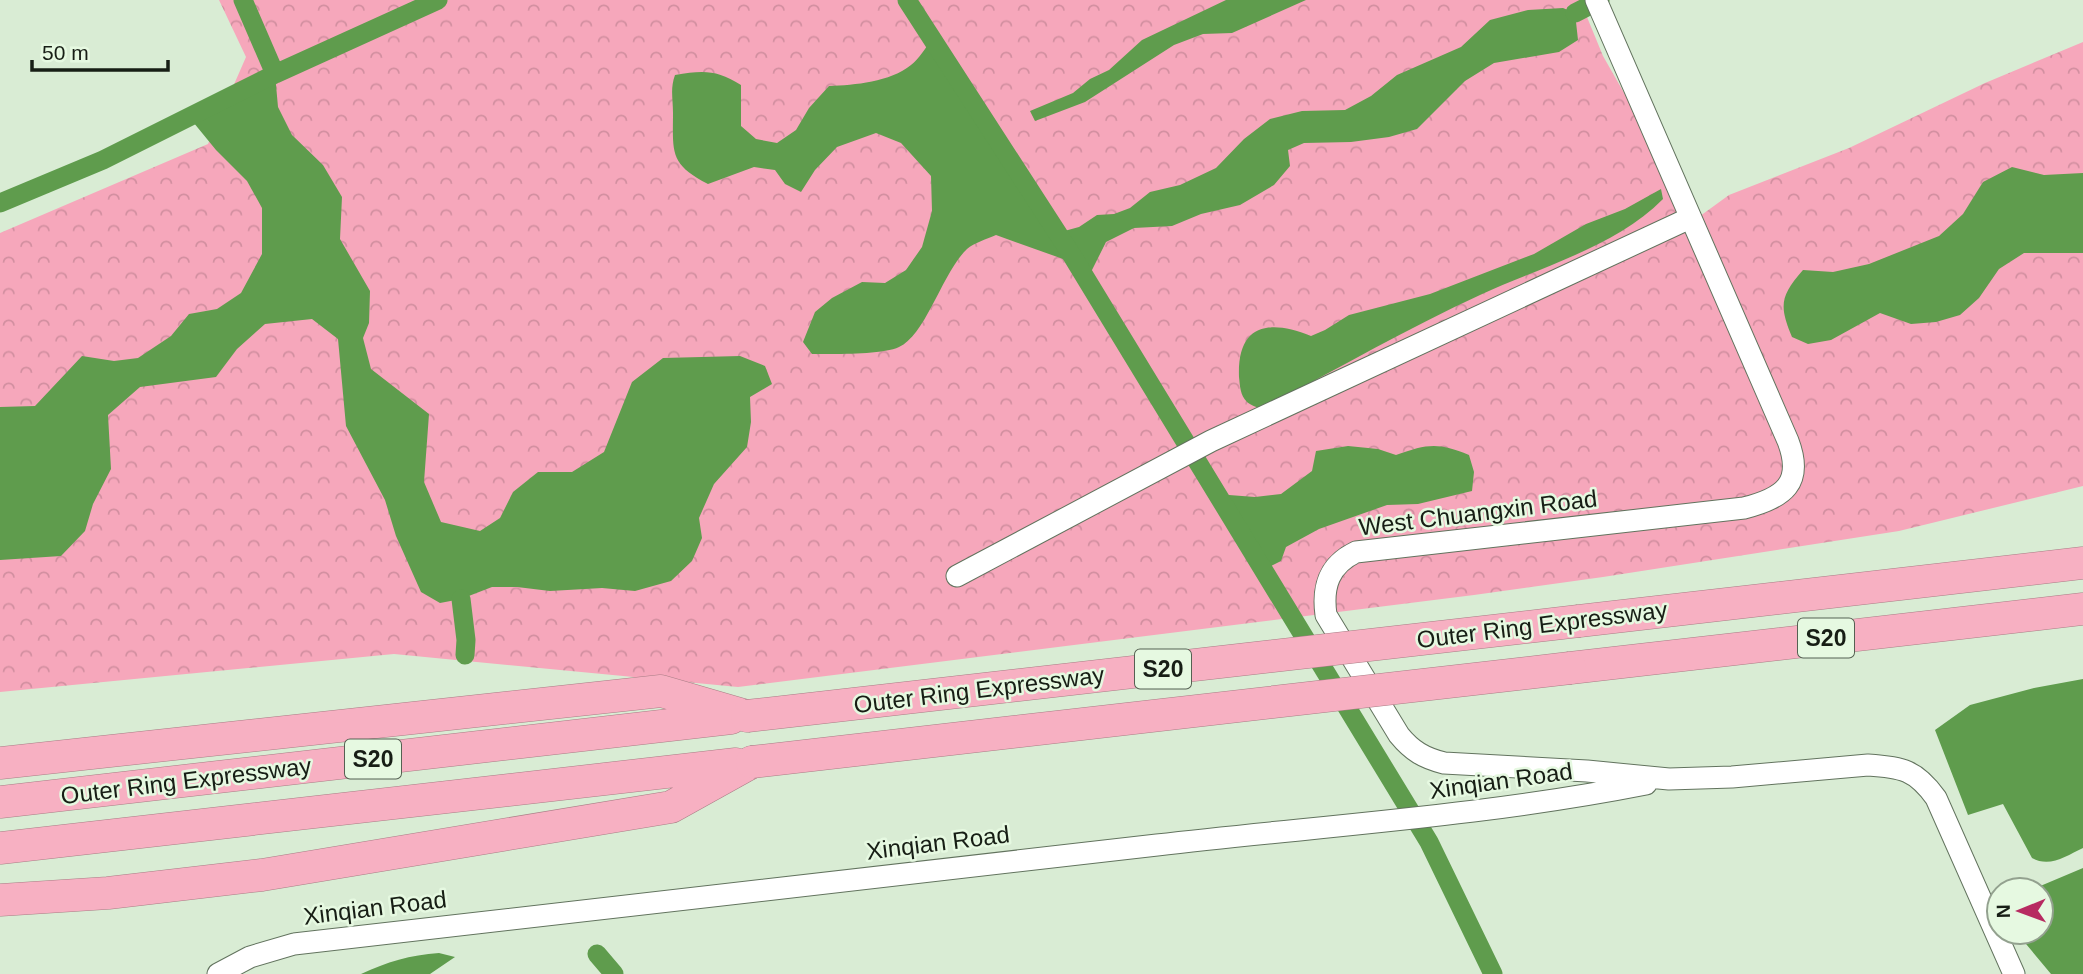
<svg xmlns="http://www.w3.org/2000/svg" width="2083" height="974" font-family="Helvetica,sans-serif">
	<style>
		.park { fill: url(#park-crowns) }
		.water { fill: #5f9c4d }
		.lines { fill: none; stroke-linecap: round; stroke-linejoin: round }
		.canal { stroke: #5f9c4d; stroke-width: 19 }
		.minor-casing { stroke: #62735e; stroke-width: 23 }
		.highway-casing { stroke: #a97d85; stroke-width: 33 }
		.minor { stroke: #fff; stroke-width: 21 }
		.highway { stroke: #f7b0c2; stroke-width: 32 }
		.highway-bridge-casing { stroke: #a97d85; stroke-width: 33; stroke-linecap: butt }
		.highway-bridge { stroke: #f7b0c2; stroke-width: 32 }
		.labels { text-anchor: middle; stroke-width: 5; stroke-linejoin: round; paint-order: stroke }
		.shield { fill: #e6f9e1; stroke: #556052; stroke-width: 2 }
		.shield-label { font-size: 23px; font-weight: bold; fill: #171e15 }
		.street-label { font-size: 24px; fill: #171e15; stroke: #e6f9e1 }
	</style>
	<defs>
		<pattern id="park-crowns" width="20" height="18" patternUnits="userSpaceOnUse" patternTransform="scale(1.75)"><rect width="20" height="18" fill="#f6a7bb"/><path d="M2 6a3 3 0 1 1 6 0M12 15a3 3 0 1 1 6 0" fill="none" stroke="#d28fa0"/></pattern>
	</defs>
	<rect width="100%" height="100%" fill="#d9ecd4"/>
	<path class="park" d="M 219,0 L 1580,0 L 1603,56 L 1696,219 L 1729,195 L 1849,148 L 1985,83 L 2083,42 L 2083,486 L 1899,531 L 1603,577 L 1474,595 L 738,687 L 394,654 L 0,692 L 0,233 L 208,144 L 246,57 Z"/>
	<path class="water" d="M 1226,0 L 1306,0 L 1232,33 L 1203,34 L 1174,45 L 1085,102 L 1035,121 L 1030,111 L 1073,93 L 1090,79 L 1109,70 L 1142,40 Z
		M 1563,8 L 1575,13 L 1578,40 L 1559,52 L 1494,63 L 1465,81 L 1417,129 L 1389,137 L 1351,142 L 1304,143 L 1288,150 L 1290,166 L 1274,185 L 1240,205 L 1201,214 L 1172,226 L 1134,228 L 1106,242 L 1087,280 L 1077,264 L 996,235 C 987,239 974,243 967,249 C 942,273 926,335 899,347 C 882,355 832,354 812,354 L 803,342 L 815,312 L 832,298 L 862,282 L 885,283 L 906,270 L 922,247 L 932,211 L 931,176 L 901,143 L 876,133 L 837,147 L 815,170 L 801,192 L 785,184 L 775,170 L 754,167 L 708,184 C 669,164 673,152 673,113 C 673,98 670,89 675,75 C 704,70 717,70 741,85 L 741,126 L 756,139 L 777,143 L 796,130 L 809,108 L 829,86 C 855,85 890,82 911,65 C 919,59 926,47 932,39 L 1057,233 L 1079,227 L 1097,215 L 1114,214 L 1130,208 L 1150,192 L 1180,185 L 1216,168 L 1244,139 L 1270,119 L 1302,111 L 1345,110 L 1371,96 L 1397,75 L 1461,47 L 1490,20 L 1528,10 Z
		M 275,74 L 278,107 L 292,135 L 323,165 L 342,197 L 340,239 L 370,291 L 369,323 L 363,338 L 371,369 L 429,414 L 424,482 L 441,522 L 480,531 L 500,518 L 513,492 L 538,472 L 572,472 L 604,452 L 632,382 L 663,358 L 740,356 L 765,366 L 772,384 L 750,397 L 751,422 L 747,447 L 714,484 L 699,518 L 702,538 L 692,561 L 671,581 L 635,591 L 602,588 L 550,591 L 517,587 L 492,587 L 461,599 L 440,603 L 421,592 L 396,536 L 385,500 L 346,426 L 338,339 L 312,319 L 265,324 L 237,349 L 216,377 L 140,387 L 108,415 L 111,469 L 93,504 L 85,531 L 61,556 L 0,560 L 0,407 L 35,406 L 82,356 L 114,361 L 138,358 L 171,336 L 189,314 L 217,309 L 241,293 L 262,254 L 262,208 L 247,181 L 216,150 L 189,117 Z
		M 2012,167 L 2044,175 L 2083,173 L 2083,253 L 2024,253 L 1999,269 L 1979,298 L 1960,315 L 1936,322 L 1911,324 L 1880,313 L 1831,340 L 1808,344 L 1792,337 C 1779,306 1780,296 1803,270 L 1833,272 L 1869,264 L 1939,236 L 1963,214 L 1983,182 Z
		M 1661,189 L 1663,199 C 1616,247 1540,267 1480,295 C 1406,329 1334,371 1261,409 C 1257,407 1250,405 1247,402 C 1240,395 1240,386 1239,377 C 1237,324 1269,319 1311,336 L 1325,330 L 1349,315 L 1430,294 L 1534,254 L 1586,224 L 1625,209 Z
		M 1348,446 L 1378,449 L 1396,455 C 1427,444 1438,442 1469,455 L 1474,472 L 1472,491 L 1418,504 L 1387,505 L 1319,529 L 1286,547 L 1281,561 L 1263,570 L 1216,494 L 1255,497 L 1281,494 L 1312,471 L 1316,451 Z
		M 2083,679 L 2083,848 C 2066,856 2050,868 2032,858 L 2003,804 L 1968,815 L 1935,730 L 1970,705 L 2034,688 Z
		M 2083,868 L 2083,974 L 2051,974 L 2016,932 L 2041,932 L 2041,890 L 2031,890 Z
		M 439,953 L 455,957 L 430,974 L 361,974 C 387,962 410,955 439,953 Z"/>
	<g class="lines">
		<path class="canal" d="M 243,0 L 275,74
			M 907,0 L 1071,254 L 1429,842 L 1493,974
			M 1575,13 L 1600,0
			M 0,203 L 103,160 L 275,74 L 438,0
			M 461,599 L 466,640 L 465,655
			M 597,954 L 614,974"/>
		<g class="minor-casing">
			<path id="minor" d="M 1596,0 L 1788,441 C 1804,483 1784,498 1744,508 L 1356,552 C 1329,565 1322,586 1326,615 L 1399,735 C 1412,751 1424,758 1444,763 L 1587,771 L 1669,779 L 1732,777 L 1868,765 C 1902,767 1916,770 1936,798 L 2014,974
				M 957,576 L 1211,441 L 1690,218
				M 218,974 L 250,957 L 294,944 C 582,911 870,878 1157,845 C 1320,826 1484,816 1646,784"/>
		</g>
		<g class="highway-casing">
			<path id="highway" d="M 1579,621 L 2083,563
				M 1570,668 L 2083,609
				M 0,763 L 661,691 L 747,716
				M 0,802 L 731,718
				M 0,848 L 736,764
				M 0,900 L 108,893 L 262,875 L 671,807 L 752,762"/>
		</g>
		<use href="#minor" class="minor"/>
		<use href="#highway" class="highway"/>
		<g class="highway-bridge-casing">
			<path id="highway-bridge" d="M 747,716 L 1579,621
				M 752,762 L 1570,668"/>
		</g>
		<use href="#highway-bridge" class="highway-bridge"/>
	</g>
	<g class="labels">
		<g class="shield">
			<rect x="1798" y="618.5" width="56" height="39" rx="5"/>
			<rect x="1135" y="649.5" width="56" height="39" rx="5"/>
			<rect x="345" y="739.5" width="56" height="39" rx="5"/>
		</g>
		<g class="shield-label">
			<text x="1826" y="646">S20</text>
			<text x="1163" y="677">S20</text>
			<text x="373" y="767">S20</text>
		</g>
		<g class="street-label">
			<text transform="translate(1478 513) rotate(-7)" y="8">West Chuangxin Road</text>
			<text transform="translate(1542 625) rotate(-7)" y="8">Outer Ring Expressway</text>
			<text transform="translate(979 690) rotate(-7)" y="8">Outer Ring Expressway</text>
			<text transform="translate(186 781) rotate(-7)" y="8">Outer Ring Expressway</text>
			<text transform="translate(1501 781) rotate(-8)" y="8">Xinqian Road</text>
			<text transform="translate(938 843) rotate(-7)" y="8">Xinqian Road</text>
			<text transform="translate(375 908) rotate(-7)" y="8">Xinqian Road</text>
		</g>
	</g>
	<g transform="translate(2020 911) rotate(269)"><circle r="33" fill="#e6f9e1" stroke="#93a18f" stroke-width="2"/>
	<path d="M0-5L12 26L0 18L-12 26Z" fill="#b72b61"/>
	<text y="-10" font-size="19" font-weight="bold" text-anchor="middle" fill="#171e15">N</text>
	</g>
	<path d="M32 60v10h136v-10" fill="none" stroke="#171e15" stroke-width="3.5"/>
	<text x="42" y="60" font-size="21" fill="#171e15" stroke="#e6f9e1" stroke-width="5" paint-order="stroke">50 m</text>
</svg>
